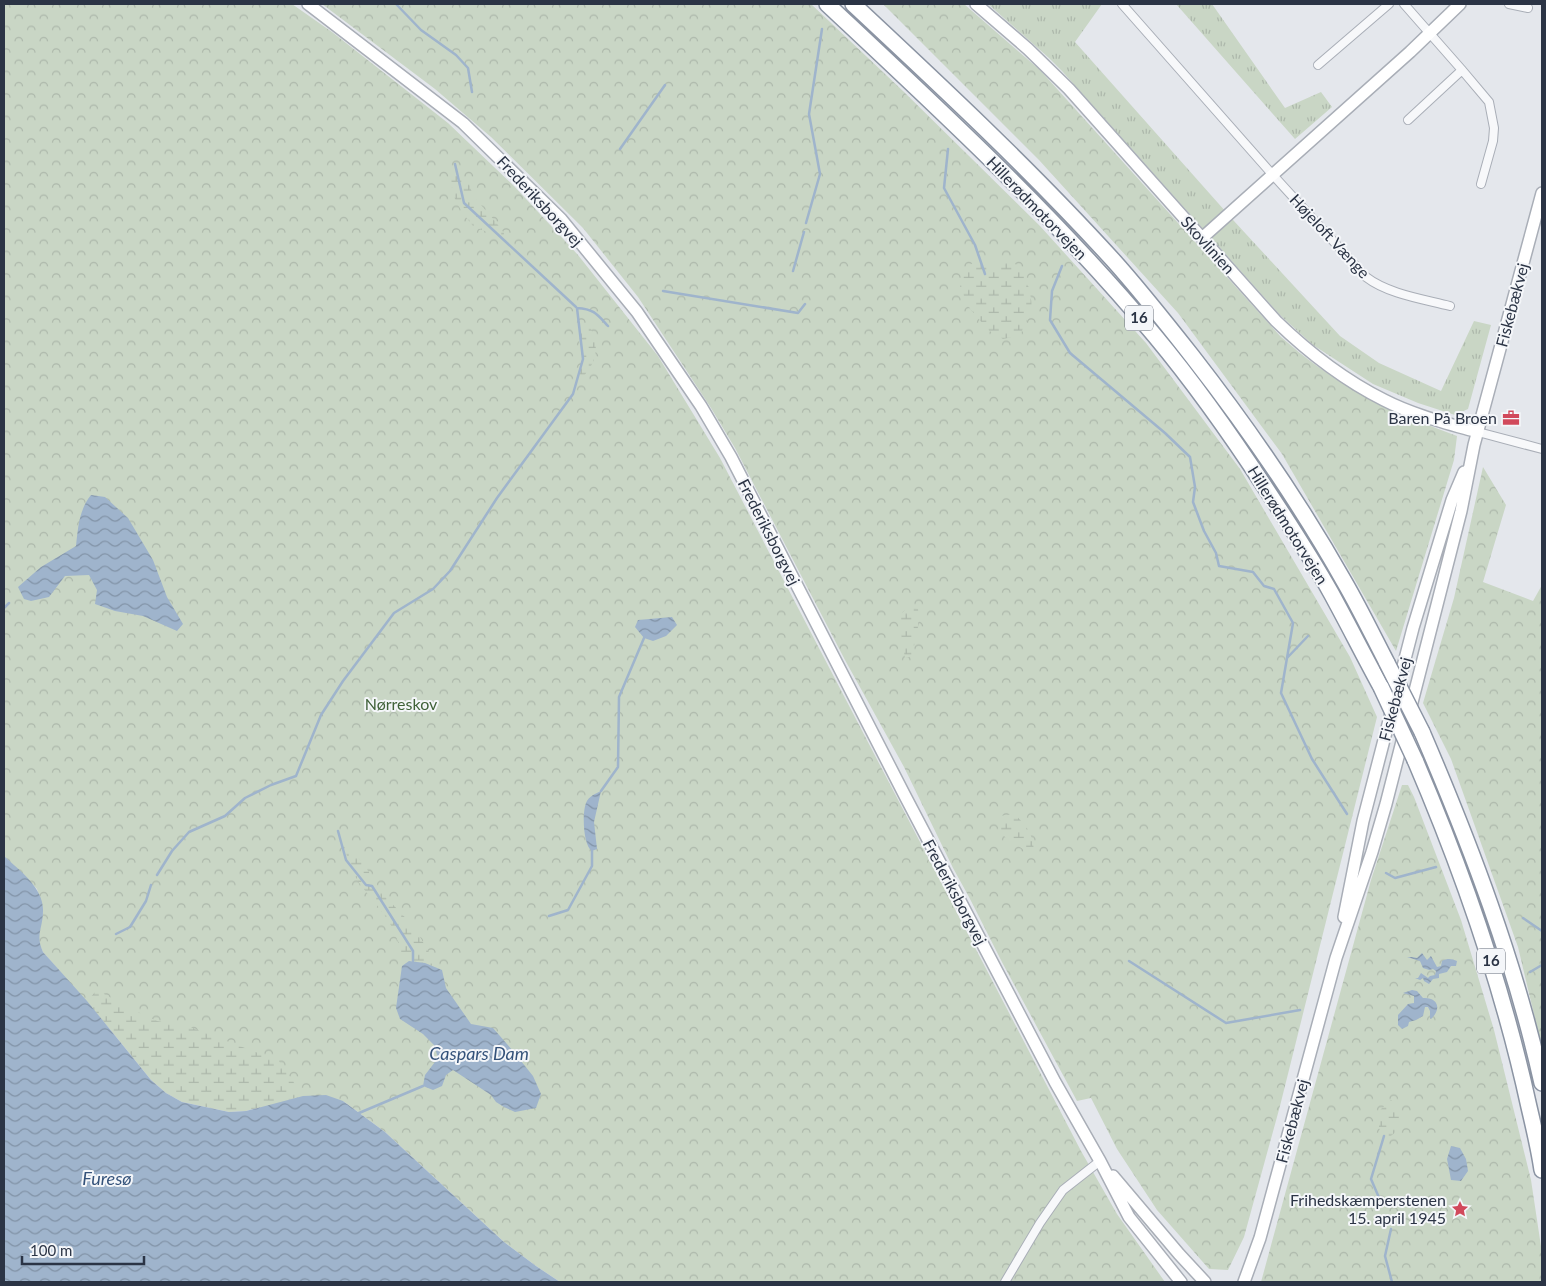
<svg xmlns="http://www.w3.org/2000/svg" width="1546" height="1286" font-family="Lato,sans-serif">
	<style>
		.grass { fill: url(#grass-tufts) }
		.forest { fill: url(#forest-crowns) }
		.wetland { fill: url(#wetland-marsh) }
		.water { fill: url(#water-waves) }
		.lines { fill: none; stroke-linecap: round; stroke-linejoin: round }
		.stream { stroke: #9fb4cc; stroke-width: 2.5 }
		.street-casing { stroke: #a9aeb7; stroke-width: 10 }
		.secondary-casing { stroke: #a9aeb7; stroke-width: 14 }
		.highway-casing { stroke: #8b94a3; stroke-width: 18 }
		.street { stroke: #f7f8fa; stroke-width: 8 }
		.secondary { stroke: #fff; stroke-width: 11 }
		.highway { stroke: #fff; stroke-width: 15 }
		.highway-bridge-casing { stroke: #8b94a3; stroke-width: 18; stroke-linecap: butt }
		.highway-bridge { stroke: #fff; stroke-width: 15 }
		.labels { text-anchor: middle; stroke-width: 4; stroke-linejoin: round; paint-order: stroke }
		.shield { fill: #f4f6f9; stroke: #676e7b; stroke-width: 1 }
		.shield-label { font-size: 15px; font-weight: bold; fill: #2b3445 }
		.street-label { font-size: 16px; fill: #2b3445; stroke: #f4f6f9 }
		.poi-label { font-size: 16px; fill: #2b3445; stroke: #f4f6f9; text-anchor: end }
		.park-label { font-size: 16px; fill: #3f6138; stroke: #f4f6f9 }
		.water-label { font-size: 18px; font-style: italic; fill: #34527a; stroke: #f4f6f9 }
	</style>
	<defs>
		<pattern id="grass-tufts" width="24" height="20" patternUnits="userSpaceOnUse" patternTransform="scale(1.25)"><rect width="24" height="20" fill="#c9d6c5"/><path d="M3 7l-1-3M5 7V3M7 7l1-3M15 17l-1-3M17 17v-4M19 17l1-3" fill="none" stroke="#adb8ab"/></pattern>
		<pattern id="forest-crowns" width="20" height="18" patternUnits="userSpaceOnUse" patternTransform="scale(1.25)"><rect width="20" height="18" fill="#c9d6c5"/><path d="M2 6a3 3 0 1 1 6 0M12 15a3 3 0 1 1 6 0" fill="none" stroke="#adb8ab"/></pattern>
		<pattern id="wetland-marsh" width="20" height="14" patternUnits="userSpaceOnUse" patternTransform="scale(1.25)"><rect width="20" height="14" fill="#c9d6c5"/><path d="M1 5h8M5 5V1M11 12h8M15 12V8" fill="none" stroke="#adb8ab"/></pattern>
		<pattern id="water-waves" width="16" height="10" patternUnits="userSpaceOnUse" patternTransform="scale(1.25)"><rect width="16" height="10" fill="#9fb4cc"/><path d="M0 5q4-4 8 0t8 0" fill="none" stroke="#8293a7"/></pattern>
	</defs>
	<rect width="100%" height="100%" fill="#e4e7ec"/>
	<path class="grass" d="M 988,4 L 1102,4 L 1075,42 L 1234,221 L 1340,336 L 1379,363 L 1441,391 L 1474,321 L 1491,325 L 1468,409 L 1455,415 L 1418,403 L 1373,384 L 1313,345 L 1280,315 L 1062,71 L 1049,58 Z
		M 1176,4 L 1212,4 L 1285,108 L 1321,92 L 1332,107 L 1295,139 Z"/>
	<path class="forest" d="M 4,4 L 292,4 L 332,32 L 448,123 L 514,186 L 578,255 L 658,356 L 720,458 L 1081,1151 L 1117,1214 L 1165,1282 L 560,1282 L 536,1266 L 504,1242 L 385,1132 L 343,1101 L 260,1108 L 110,1029 L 43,952 L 39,944 L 38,935 L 43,912 L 37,889 L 4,856 Z
		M 322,4 L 811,4 L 903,91 L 1040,226 L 1146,343 L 1240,469 L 1350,657 L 1377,717 L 1280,1106 L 1244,1237 L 1228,1270 L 1209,1269 L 1157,1210 L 1117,1149 L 1091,1098 L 1077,1101 L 1003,964 L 969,897 L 953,868 L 904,767 L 845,660 L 735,448 L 711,408 L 638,297 L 583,228 L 491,137 L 435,89 Z
		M 883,4 L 964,4 L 1040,70 L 1281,337 C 1293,347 1304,357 1317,366 C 1360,397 1407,418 1457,436 L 1454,460 L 1396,651 L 1282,454 L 1178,313 L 1039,160 Z
		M 1483,467 L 1506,505 L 1483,582 L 1533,601 L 1542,585 L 1542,1048 L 1518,947 L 1451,759 L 1423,703 L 1454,598 Z
		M 1402,785 L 1408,785 L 1414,797 L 1461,920 L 1494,1030 L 1531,1180 L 1542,1253 L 1542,1282 L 1261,1282 L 1371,880 Z"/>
	<path class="wetland" d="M 454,170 L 468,180 L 473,196 L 495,221 L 504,233 L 503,239 L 473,226 L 462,212 L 453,195 L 451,178 Z
		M 993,261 C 999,262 1007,261 1013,263 C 1026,268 1034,300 1031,313 C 1028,321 1023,324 1021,335 L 1003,339 L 988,330 L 967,305 L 960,286 L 967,267 L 973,263 Z
		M 590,327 C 600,347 597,362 582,378 L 579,373 L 583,360 L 579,343 L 581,328 Z
		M 910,605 L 918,609 L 919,622 L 912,656 L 905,658 L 901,634 L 901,614 Z
		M 1014,814 C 1027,826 1033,834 1034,852 L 1030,855 C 1017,841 997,843 1000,816 Z
		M 343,841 L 363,863 L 382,893 L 415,928 L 428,951 L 442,970 L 425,963 L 409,961 L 402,966 C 402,945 393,925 380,909 C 373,899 365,892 358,881 C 351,869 346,855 343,841 Z
		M 97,990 L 127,1007 L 157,1021 L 190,1027 L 279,1061 L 303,1096 L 246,1111 L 229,1112 L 182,1102 L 166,1093 L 151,1080 L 87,1001 Z
		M 1391,1100 C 1393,1102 1395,1103 1397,1105 C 1407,1118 1397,1137 1383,1139 L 1379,1128 L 1379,1111 Z"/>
	<path class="water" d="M 91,495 L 105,497 L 128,518 L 153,560 L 167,597 L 183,624 L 177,631 L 143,616 L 115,611 L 95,604 L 97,590 L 89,575 L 65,576 L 49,597 L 31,601 L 24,599 L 18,587 L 41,567 L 76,546 C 78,528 79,510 91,495 Z
		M 672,617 L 677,625 L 666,636 L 653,641 L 644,638 L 635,627 L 638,620 Z
		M 601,791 L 594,822 L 597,849 L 592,851 C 583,845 582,813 586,803 C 589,796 595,794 601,791 Z
		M 4,856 C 19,870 44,888 43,911 C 43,928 35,935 43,952 L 87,1001 L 151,1080 L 166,1093 L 182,1102 L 229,1112 L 246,1111 L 303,1096 L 326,1095 L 343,1101 L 385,1132 L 504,1242 L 536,1266 L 560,1282 L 4,1282 Z
		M 1422,953 L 1427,960 L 1431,956 L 1437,967 L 1441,966 L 1442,961 C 1448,958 1452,959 1457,961 L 1456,966 L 1451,966 L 1447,972 L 1439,974 L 1439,978 L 1433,979 L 1429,984 L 1424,981 L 1423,978 L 1420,980 L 1415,978 L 1418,978 L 1421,973 L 1428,978 L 1430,976 L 1435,975 L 1436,971 L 1433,969 L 1429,970 L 1423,968 L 1420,961 L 1407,957 L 1412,957 L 1417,958 Z
		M 409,961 L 425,963 L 442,970 L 446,988 L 471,1024 L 493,1028 L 513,1051 L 533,1076 L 541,1094 L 536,1108 L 515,1112 L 504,1107 L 496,1102 L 491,1095 L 453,1070 L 446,1075 L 442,1086 L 433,1090 L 423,1086 L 425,1075 L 438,1058 L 434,1045 L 423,1034 L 400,1019 L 396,1008 L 402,966 Z
		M 1412,990 L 1417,991 L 1423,998 C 1438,997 1442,1009 1431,1019 L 1430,1018 L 1430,1011 L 1428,1007 L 1425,1007 L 1423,1016 L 1416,1020 L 1409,1022 L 1408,1026 L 1402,1029 L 1398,1025 L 1398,1015 L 1408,1004 L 1414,1003 L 1414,996 L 1403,993 Z
		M 1451,1146 L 1460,1148 L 1466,1159 L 1468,1171 L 1461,1181 L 1451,1180 L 1447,1159 Z"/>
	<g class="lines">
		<path class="stream" d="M 396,4 L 421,30 L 456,55 L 468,68 L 472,92
			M 620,149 L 665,85
			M 948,149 L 944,188 L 975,245 L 985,274
			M 455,164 L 464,203 L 576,307
			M 806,223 L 820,174 L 809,114 L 822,29
			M 1062,266 L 1052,291 L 1050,320 L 1070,353 L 1165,433 L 1190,457 L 1195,487 L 1193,502 L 1204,531 L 1216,553 L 1219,566 L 1253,572 L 1264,586 L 1274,589 L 1293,623 L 1281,693 L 1312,759 L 1347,814
			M 793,271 L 804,232
			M 663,291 L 798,313 L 805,304
			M 4,608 L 9,603
			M 1287,658 L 1308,636
			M 601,791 L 618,767 L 619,697 L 644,638
			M 338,831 L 346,860 L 366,885 L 372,886 L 413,951 L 413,961
			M 1386,873 L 1395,878 L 1436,867
			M 157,875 L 172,851 L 189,832 L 225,816 L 245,798 L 271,785 L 296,776 L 321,715 L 343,681 L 394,613 L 433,589 L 450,571 L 497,498 L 573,394 L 583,359 L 577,308 C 594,309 597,314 608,326
			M 549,916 L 568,910 L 592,866 L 592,851
			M 1523,918 L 1542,931
			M 116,934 L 130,927 L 146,901 L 151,885
			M 1129,961 L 1226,1023 L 1300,1010
			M 1530,972 L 1542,965
			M 359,1113 L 423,1086
			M 1380,1200 L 1371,1179 L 1384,1136
			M 1391,1229 L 1385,1256 L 1392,1282"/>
		<g class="street-casing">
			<path id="street" d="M 1122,4 L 1272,174 L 1366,277 C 1388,294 1423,299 1450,306
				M 1404,4 L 1462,70 L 1489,102 L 1494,128 L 1493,141 L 1481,184
				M 1509,4 L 1528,8
				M 1318,65 L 1389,4
				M 1408,120 L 1462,70
				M 1478,432 L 1542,449
				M 1005,1282 L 1040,1223 L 1063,1190 L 1100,1161"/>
		</g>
		<g class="secondary-casing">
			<path id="secondary" d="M 308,4 L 463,123 L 561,219 L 637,312 L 701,406 L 731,457 L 904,794 L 1055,1082 L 1100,1161 L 1129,1217 L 1181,1282
				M 976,4 L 1028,49 L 1069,89 L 1276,321 C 1309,353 1342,379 1384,400 C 1413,415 1446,423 1478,432
				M 1202,238 L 1410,52 L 1460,4
				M 1344,917 L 1363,821 L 1413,628 L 1452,500 L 1464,472
				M 1113,1176 L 1179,1254 L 1205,1282
				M 1244,1282 L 1260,1238 L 1336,958 L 1372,852 L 1386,804 L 1461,511 L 1474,445 L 1542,193"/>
		</g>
		<g class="highway-casing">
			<path id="highway" d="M 827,4 C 941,111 1055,216 1155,336 C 1195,384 1231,435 1265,487 C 1288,522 1311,557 1331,593 C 1348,624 1364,656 1381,687
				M 853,4 C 942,87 1031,170 1113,260 C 1140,290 1166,323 1192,356 C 1248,428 1300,503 1345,583 C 1360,609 1373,636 1387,663
				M 1422,732 C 1471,846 1515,962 1542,1083
				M 1415,760 C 1463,872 1503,987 1529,1107 C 1534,1128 1539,1149 1542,1170"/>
		</g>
		<use href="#street" class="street"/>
		<use href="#secondary" class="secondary"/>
		<use href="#highway" class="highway"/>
		<g class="highway-bridge-casing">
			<path id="highway-bridge" d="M 1387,663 L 1422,732
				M 1381,687 L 1415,760"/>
		</g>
		<use href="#highway-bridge" class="highway-bridge"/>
	</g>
	<defs>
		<g id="office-bare" transform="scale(1.35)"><path d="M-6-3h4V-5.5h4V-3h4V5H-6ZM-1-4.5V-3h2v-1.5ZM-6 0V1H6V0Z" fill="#d1495b" stroke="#f4f6f9" stroke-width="2.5" paint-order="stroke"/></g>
		<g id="sight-bare" transform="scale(1.35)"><path d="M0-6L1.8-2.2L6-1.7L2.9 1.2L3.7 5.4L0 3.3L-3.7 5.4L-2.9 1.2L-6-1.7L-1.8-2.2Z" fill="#d1495b" stroke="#f4f6f9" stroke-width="2.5" paint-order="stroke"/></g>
	</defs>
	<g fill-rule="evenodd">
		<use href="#office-bare" x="1511" y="418"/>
		<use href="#sight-bare" x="1460" y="1209"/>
	</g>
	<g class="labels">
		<g class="shield">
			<rect x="1125" y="305.5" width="28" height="25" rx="4"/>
			<rect x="1477" y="948.5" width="28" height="25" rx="4"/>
		</g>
		<g class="shield-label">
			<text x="1139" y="323">16</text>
			<text x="1491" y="966">16</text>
		</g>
		<g class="street-label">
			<text transform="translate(540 201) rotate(47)" y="6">Frederiksborgvej</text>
			<text transform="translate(1037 208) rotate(46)" y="6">Hillerødmotorvejen</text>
			<text transform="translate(1330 236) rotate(47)" y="6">Højeloft Vænge</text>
			<text transform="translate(1208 245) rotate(48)" y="6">Skovlinien</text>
			<text transform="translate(1512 305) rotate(-75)" y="6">Fiskebækvej</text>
			<text transform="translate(1288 525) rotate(58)" y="6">Hillerødmotorvejen</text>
			<text transform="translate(769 532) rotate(63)" y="6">Frederiksborgvej</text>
			<text transform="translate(1395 699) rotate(-75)" y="6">Fiskebækvej</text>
			<text transform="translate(955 892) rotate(62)" y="6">Frederiksborgvej</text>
			<text transform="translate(1292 1121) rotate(-75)" y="6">Fiskebækvej</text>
		</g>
		<g class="poi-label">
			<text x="1497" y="424">Baren På Broen</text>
			<text x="1446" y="1206">Frihedskæmperstenen<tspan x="1446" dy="18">15. april 1945</tspan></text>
		</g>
		<g class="park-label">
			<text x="401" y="710">Nørreskov</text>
		</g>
		<g class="water-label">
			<text x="479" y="1060">Caspars Dam</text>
			<text x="107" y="1185">Furesø</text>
		</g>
	</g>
	<rect width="1546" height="1286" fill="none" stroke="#2b3445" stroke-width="10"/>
	<path d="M22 1256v8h122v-8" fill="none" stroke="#2b3445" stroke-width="2.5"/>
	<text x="30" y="1256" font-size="15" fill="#2b3445" stroke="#f4f6f9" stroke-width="4" paint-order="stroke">100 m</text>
</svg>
